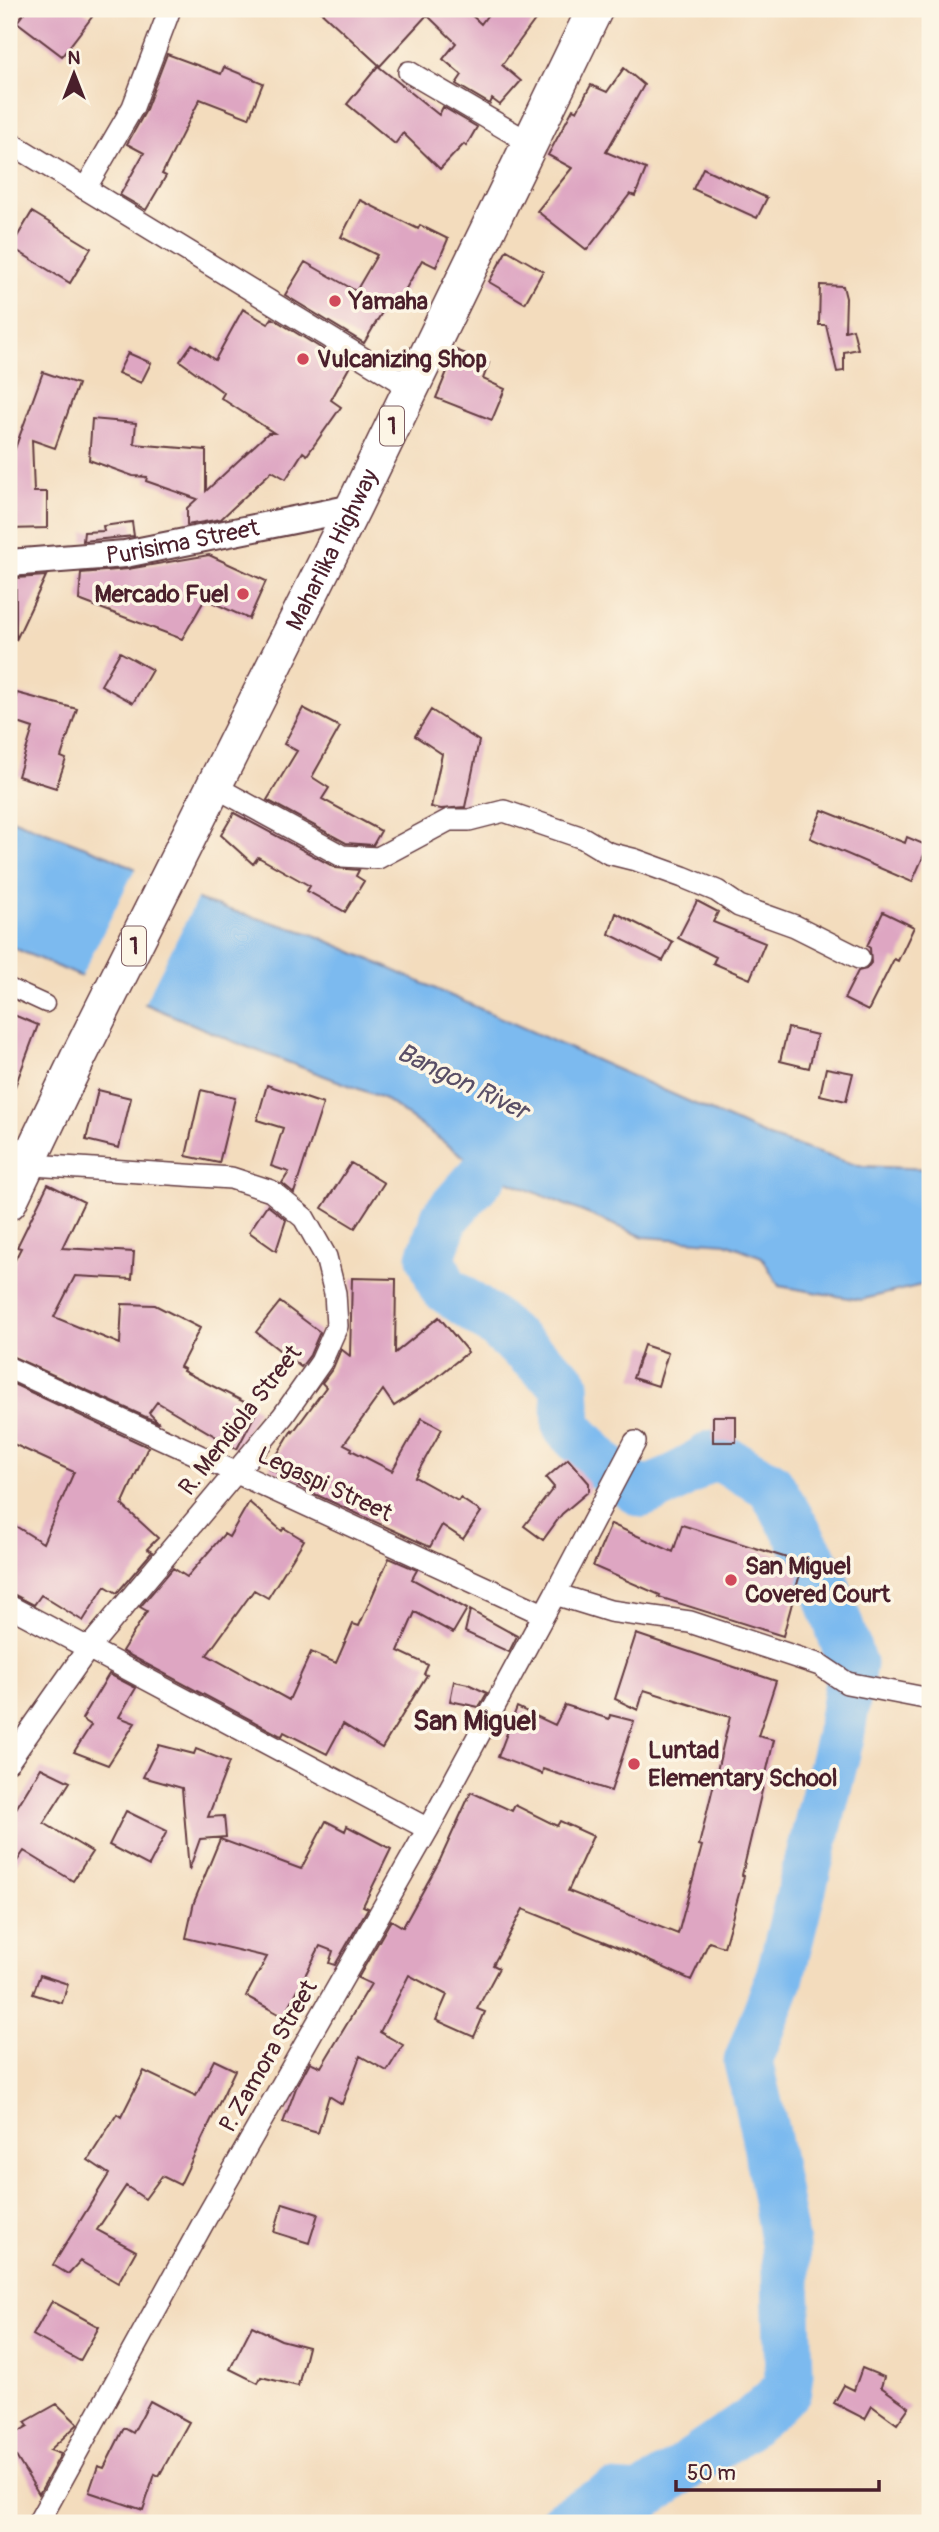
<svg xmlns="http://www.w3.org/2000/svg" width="939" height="2532" font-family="Pangolin,sans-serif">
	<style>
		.water { fill: #7cbaef; stroke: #636c8d; stroke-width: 2 }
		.pier { fill: #f3dcbd }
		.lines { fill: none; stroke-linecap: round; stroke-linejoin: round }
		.river { stroke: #7cbaef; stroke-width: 49 }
		.building { fill: #dea6c2 }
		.pedestrian-casing { stroke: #633b41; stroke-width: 19 }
		.minor-casing { stroke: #633b41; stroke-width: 24 }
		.tertiary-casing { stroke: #633b41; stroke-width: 30 }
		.trunk-casing { stroke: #633b41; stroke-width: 38 }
		.pedestrian { stroke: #fff; stroke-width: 16 }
		.minor { stroke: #fff; stroke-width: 21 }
		.tertiary { stroke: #fff; stroke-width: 26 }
		.trunk { stroke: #fff; stroke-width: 35 }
		.poi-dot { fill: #d1495b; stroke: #fcf5e5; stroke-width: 2.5 }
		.labels { text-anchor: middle; stroke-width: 7; stroke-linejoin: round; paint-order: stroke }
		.shield { fill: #fcf5e5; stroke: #7f5f63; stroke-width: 2 }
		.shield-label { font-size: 23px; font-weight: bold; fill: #4a1f2b }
		.poi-label { font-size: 24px; font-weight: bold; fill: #4a1f2b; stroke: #fcf5e5; text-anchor: start }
		.street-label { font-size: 24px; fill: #4a1f2b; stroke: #fcf5e5 }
		.water-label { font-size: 26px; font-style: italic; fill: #594e66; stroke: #fcf5e5 }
		.quarter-label { font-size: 28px; font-weight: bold; fill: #4a1f2b; stroke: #fcf5e5 }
	</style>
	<rect width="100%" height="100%" fill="#fcf5e5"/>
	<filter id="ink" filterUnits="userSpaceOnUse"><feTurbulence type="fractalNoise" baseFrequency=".0143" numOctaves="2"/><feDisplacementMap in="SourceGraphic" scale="14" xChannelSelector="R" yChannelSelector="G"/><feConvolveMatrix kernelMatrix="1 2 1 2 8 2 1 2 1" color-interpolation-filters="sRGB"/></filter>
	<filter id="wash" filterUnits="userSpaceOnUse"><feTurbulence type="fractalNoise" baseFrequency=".00686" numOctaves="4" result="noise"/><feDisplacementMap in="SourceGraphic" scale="28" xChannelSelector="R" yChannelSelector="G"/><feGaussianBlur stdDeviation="1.57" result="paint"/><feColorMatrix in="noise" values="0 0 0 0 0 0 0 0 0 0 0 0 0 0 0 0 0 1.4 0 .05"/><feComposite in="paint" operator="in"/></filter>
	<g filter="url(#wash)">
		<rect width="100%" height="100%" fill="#f3dcbd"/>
		<path class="water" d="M 9,818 L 109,856 L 206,903 L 312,934 L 769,1137 L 859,1166 L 930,1169 L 930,1283 L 860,1300 L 779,1286 L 762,1257 L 726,1243 L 644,1237 L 485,1172 L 383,1098 L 237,1043 L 9,946 Z"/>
		<path class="pier" d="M 137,865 L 199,895 L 143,1006 L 80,979 Z"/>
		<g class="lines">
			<path class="river" d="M 485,1172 L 445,1217 L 431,1257 L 443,1287 L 489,1319 L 565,1384 L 567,1427 L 606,1468 L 642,1493 L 671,1481 L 714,1454 L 770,1485 L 821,1573 L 852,1664 L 840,1737 L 779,1980 L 748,2062 L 765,2133 L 785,2245 L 789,2373 L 787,2390 L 751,2422 L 641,2498 L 610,2496 L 563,2523"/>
		</g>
		<g id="blocks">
			<path class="building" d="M 27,9 L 81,9 L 92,17 L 62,56 L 17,22 Z
				M 318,9 L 465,9 L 481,24 L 492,9 L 543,9 L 502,65 L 521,81 L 500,105 L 492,99 L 490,104 L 456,84 L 462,75 L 443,59 L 456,43 L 427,15 L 380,66 Z
				M 167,54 L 221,74 L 224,67 L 263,83 L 249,118 L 200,99 L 162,174 L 166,176 L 146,210 L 120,195 L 144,153 L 127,144 L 145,112 Z
				M 378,66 L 439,115 L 443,107 L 477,127 L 466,146 L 464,144 L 440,169 L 403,133 L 395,144 L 347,104 Z
				M 624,68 L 644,85 L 606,152 L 646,169 L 635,196 L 630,194 L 587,250 L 537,211 L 572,168 L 548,155 L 573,109 L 577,111 L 591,85 L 607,92 Z
				M 703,168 L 767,198 L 757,218 L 693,189 Z
				M 360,200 L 418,229 L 420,225 L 448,239 L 436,267 L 422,260 L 399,301 L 391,297 L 364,343 L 285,295 L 305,262 L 356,291 L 377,255 L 341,237 Z
				M 32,212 L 91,248 L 70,283 L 11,247 Z
				M 507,250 L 543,271 L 525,303 L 489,282 Z
				M 820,285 L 843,286 L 846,298 L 845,331 L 853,329 L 858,349 L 844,352 L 844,371 L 837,372 L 826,325 L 819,325 Z
				M 243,309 L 268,324 L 272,318 L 350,366 L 331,400 L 341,407 L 307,455 L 303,452 L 286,479 L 272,471 L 221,519 L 187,525 L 187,508 L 197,499 L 146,481 L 147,477 L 133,476 L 89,460 L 92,419 L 136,423 L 134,444 L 206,450 L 206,491 L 268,433 L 274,433 L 221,398 L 224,393 L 180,361 L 192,344 L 215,360 Z
				M 456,350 L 489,363 L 483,379 L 505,389 L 492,420 L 436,398 Z
				M 128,353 L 151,363 L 141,383 L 118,373 Z
				M 43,372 L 78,384 L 55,448 L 32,440 L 34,492 L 47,492 L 47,528 L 9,529 L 9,465 Z
				M 132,522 L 134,536 L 83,541 L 84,532 L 104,531 L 103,526 Z
				M 209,555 L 266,581 L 249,619 L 205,599 L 182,639 L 79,600 L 81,573 L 128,569 Z
				M 46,576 L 16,640 L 16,578 Z
				M 120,652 L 152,670 L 133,703 L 101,685 Z
				M 17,693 L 77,709 L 61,757 L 66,759 L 56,788 L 18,776 L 33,728 L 9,720 Z
				M 303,708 L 340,727 L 312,777 L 329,788 L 322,799 L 381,831 L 373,845 L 346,843 L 267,800 L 297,751 L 284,744 Z
				M 431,710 L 479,741 L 465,807 L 441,809 L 431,807 L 442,754 L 415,736 Z
				M 822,810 L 905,843 L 907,837 L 928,846 L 912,882 L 810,838 Z
				M 234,813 L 336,868 L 359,870 L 356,876 L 364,881 L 345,912 L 307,891 L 310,886 L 258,857 L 253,864 L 221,835 Z
				M 697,901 L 718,912 L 713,922 L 765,943 L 750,979 L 713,963 L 716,957 L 678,938 Z
				M 883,912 L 914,927 L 898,961 L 894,959 L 868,1011 L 844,999 L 858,971 L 866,969 L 871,963 L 870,948 L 867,946 Z
				M 616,913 L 673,942 L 663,961 L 609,934 Z
				M 9,1013 L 38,1025 L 11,1097 L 9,1096 Z
				M 788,1028 L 817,1035 L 809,1068 L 780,1061 Z
				M 826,1068 L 853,1073 L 846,1101 L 820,1095 Z
				M 267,1085 L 323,1104 L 294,1193 L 282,1183 L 289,1172 L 271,1166 L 283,1128 L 257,1120 Z
				M 98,1090 L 131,1098 L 119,1148 L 86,1140 Z
				M 201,1090 L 235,1098 L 219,1163 L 186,1156 Z
				M 351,1163 L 384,1183 L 355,1228 L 322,1208 Z
				M 48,1184 L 84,1202 L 62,1248 L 134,1252 L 132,1279 L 75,1276 L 54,1317 L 120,1344 L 122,1304 L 155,1305 L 200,1328 L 180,1367 L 184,1369 L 183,1371 L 258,1409 L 237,1449 L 157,1402 L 149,1413 L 159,1423 L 9,1355 L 9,1272 L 21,1248 L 17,1247 Z
				M 267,1205 L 286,1220 L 276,1251 L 249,1232 Z
				M 352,1278 L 396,1279 L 395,1353 L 439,1317 L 468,1352 L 436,1378 L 394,1406 L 383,1390 L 344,1444 L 352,1448 L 351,1450 L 392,1471 L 422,1418 L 442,1429 L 415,1477 L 458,1501 L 460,1498 L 481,1512 L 463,1539 L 442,1525 L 430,1547 L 306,1490 L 269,1468 L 292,1430 L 293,1432 L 326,1387 L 322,1383 L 333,1368 L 341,1349 L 350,1356 Z
				M 280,1302 L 320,1332 L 310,1355 L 301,1367 L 256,1332 Z
				M 644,1345 L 668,1353 L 658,1386 L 633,1378 Z
				M 9,1382 L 148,1447 L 122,1505 L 158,1538 L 147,1549 L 152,1552 L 117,1593 L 105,1586 L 83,1621 L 41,1595 L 34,1605 L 9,1592 L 9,1522 L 43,1543 L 74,1472 L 9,1442 Z
				M 713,1416 L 736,1416 L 736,1442 L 713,1442 Z
				M 568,1459 L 589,1483 L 589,1491 L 562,1514 L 543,1540 L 524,1526 L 554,1487 L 546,1478 Z
				M 249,1502 L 282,1531 L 284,1528 L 304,1540 L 268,1598 L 254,1590 L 207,1655 L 289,1700 L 311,1652 L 336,1663 L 353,1624 L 359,1626 L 389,1558 L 417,1570 L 412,1579 L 467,1609 L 453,1633 L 415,1612 L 398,1651 L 428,1665 L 424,1674 L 427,1675 L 382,1748 L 343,1724 L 327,1754 L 284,1732 L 282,1736 L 279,1735 L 122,1651 L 147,1611 L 140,1607 L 173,1568 L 187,1577 L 224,1534 L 229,1537 Z
				M 611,1524 L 673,1552 L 682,1525 L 803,1563 L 783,1636 L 659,1597 L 660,1595 L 593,1566 Z
				M 470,1610 L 517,1636 L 509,1652 L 465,1632 Z
				M 636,1634 L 776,1681 L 758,1736 L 774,1740 L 742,1875 L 744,1876 L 724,1947 L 709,1942 L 691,1980 L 632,1953 L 523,1909 L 493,1965 L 499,1968 L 477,2009 L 485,2012 L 474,2037 L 436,2020 L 447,1995 L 409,1975 L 380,2032 L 403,2045 L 387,2071 L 360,2056 L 342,2104 L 329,2096 L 318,2133 L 283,2123 L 296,2088 L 310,2062 L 321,2067 L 371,1984 L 358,1978 L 391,1920 L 403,1927 L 440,1860 L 471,1792 L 512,1811 L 515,1805 L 557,1826 L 560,1821 L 593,1836 L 568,1891 L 678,1934 L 702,1846 L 699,1845 L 730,1717 L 644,1690 L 638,1710 L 615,1699 Z
				M 109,1674 L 136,1688 L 119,1717 L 135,1723 L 108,1765 L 74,1752 L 91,1725 L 82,1719 Z
				M 454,1681 L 468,1684 L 487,1693 L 479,1707 L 450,1701 Z
				M 565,1705 L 609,1719 L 610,1715 L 634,1721 L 611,1791 L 543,1769 L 542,1774 L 498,1757 L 517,1707 L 555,1725 Z
				M 159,1745 L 194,1754 L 196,1749 L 229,1762 L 208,1817 L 224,1816 L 226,1837 L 200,1839 L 189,1870 L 182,1788 L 143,1777 Z
				M 41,1768 L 70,1782 L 44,1823 L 92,1852 L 73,1881 L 24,1851 L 9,1873 L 9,1820 Z
				M 126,1811 L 167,1831 L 149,1866 L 109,1845 Z
				M 326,1821 L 345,1831 L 347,1826 L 391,1849 L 363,1906 L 368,1908 L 335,1965 L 329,1963 L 333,1951 L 320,1946 L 284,2017 L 246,1996 L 267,1957 L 186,1938 L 194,1902 L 220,1839 L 301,1869 Z
				M 40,1975 L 68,1984 L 62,2003 L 33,1994 Z
				M 214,2060 L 235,2070 L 180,2185 L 162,2176 L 145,2199 L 126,2186 L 97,2230 L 136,2251 L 118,2283 L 80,2261 L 68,2274 L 53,2265 L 109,2174 L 88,2160 L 117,2114 L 121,2117 L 144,2071 L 196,2096 Z
				M 283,2203 L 318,2214 L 309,2243 L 274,2232 Z
				M 52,2301 L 99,2327 L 80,2361 L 33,2335 Z
				M 252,2326 L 281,2340 L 308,2347 L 298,2386 L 261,2377 L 258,2383 L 230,2369 Z
				M 862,2368 L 884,2377 L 881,2387 L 909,2407 L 897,2424 L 872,2406 L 865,2419 L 834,2403 L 844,2385 L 854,2390 Z
				M 150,2401 L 189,2422 L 159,2476 L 155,2474 L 143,2510 L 89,2492 L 98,2466 L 104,2468 L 124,2428 L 133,2433 Z
				M 57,2404 L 78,2424 L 50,2450 L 61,2454 L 39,2494 L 9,2445 L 9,2437 L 28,2426 L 25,2422 Z"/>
		</g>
	</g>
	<g filter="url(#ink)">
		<use href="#blocks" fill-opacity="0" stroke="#633b41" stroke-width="2"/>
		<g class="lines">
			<g class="pedestrian-casing">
				<path id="pedestrian" d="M 9,987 L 46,1004"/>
			</g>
			<g class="minor-casing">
				<path id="minor" d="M 409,72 L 530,143
					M 9,142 L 410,387
					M 85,189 L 133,107 L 170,9
					M 214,786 L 342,856 L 378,858 L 449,820 L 469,820 L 504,811 L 583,838 L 608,853 L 636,860 L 683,877 L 717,891 L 739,906 L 795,926 L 859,958
					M 9,1368 L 543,1614
					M 555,1594 L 635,1442
					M 9,1606 L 428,1829
					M 9,1761 L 87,1650 L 283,1416 L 321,1362 L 337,1326 L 335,1293 L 326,1257 L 304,1218 L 271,1191 L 231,1178 L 18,1164
					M 38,2523 L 202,2225 L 428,1829 L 555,1594 L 610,1611 L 690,1622 L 820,1665 L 847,1683 L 930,1699"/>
			</g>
			<g class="tertiary-casing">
				<g id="tertiary">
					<path id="s1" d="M 9,563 L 125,554 L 353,508"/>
				</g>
			</g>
			<g class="trunk-casing">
				<g id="trunk">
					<path id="s2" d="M 9,1202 L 78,1058 L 353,508 L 595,9"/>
				</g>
			</g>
			<use href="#pedestrian" class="pedestrian"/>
			<use href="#minor" class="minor"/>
			<use href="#tertiary" class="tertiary"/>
			<use href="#trunk" class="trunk"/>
		</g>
	</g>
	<g class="poi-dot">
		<circle cx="335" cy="301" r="7"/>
		<circle cx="303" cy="359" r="7"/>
		<circle cx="243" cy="594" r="7"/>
		<circle cx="731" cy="1580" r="7"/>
		<circle cx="634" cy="1764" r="7"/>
	</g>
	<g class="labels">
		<g class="shield">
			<rect x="380" y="406.5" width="24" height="39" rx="5"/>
			<rect x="122" y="926.5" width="24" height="39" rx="5"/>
		</g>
		<g class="shield-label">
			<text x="392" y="434">1</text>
			<text x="134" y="954">1</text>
		</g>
		<g class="poi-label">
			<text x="349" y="309">Yamaha</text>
			<text x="317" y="367">Vulcanizing Shop</text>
			<text x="229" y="602" text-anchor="end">Mercado Fuel</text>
			<text x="745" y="1574">San Miguel<tspan x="745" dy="28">Covered Court</tspan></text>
			<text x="648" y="1758">Luntad<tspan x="648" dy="28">Elementary School</tspan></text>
		</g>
		<g class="street-label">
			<text dy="8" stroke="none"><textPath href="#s1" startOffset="175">Purisima Street</textPath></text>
			<text dy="8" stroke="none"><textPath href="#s2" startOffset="728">Maharlika Highway</textPath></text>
			<text transform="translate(240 1420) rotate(-52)" y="8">R. Mendiola Street</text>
			<text transform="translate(325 1484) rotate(25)" y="8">Legaspi Street</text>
			<text transform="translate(268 2056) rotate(-60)" y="8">P. Zamora Street</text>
		</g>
		<g class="water-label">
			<text transform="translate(463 1081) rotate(26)" y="9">Bangon River</text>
		</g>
		<g class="quarter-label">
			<text x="475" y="1730">San Miguel</text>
		</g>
	</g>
	<rect width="939" height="2532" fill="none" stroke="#fcf5e5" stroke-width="35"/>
	<g transform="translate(74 74)" stroke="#fcf5e5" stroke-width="5" paint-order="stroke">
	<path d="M0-5L12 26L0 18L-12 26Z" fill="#4a1f2b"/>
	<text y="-10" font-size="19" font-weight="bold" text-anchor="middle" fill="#4a1f2b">N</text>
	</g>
	<path d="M676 2480v10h203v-10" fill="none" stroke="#4a1f2b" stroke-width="3.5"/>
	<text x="687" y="2480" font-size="21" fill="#4a1f2b" stroke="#fcf5e5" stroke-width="5" paint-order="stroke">50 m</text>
</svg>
